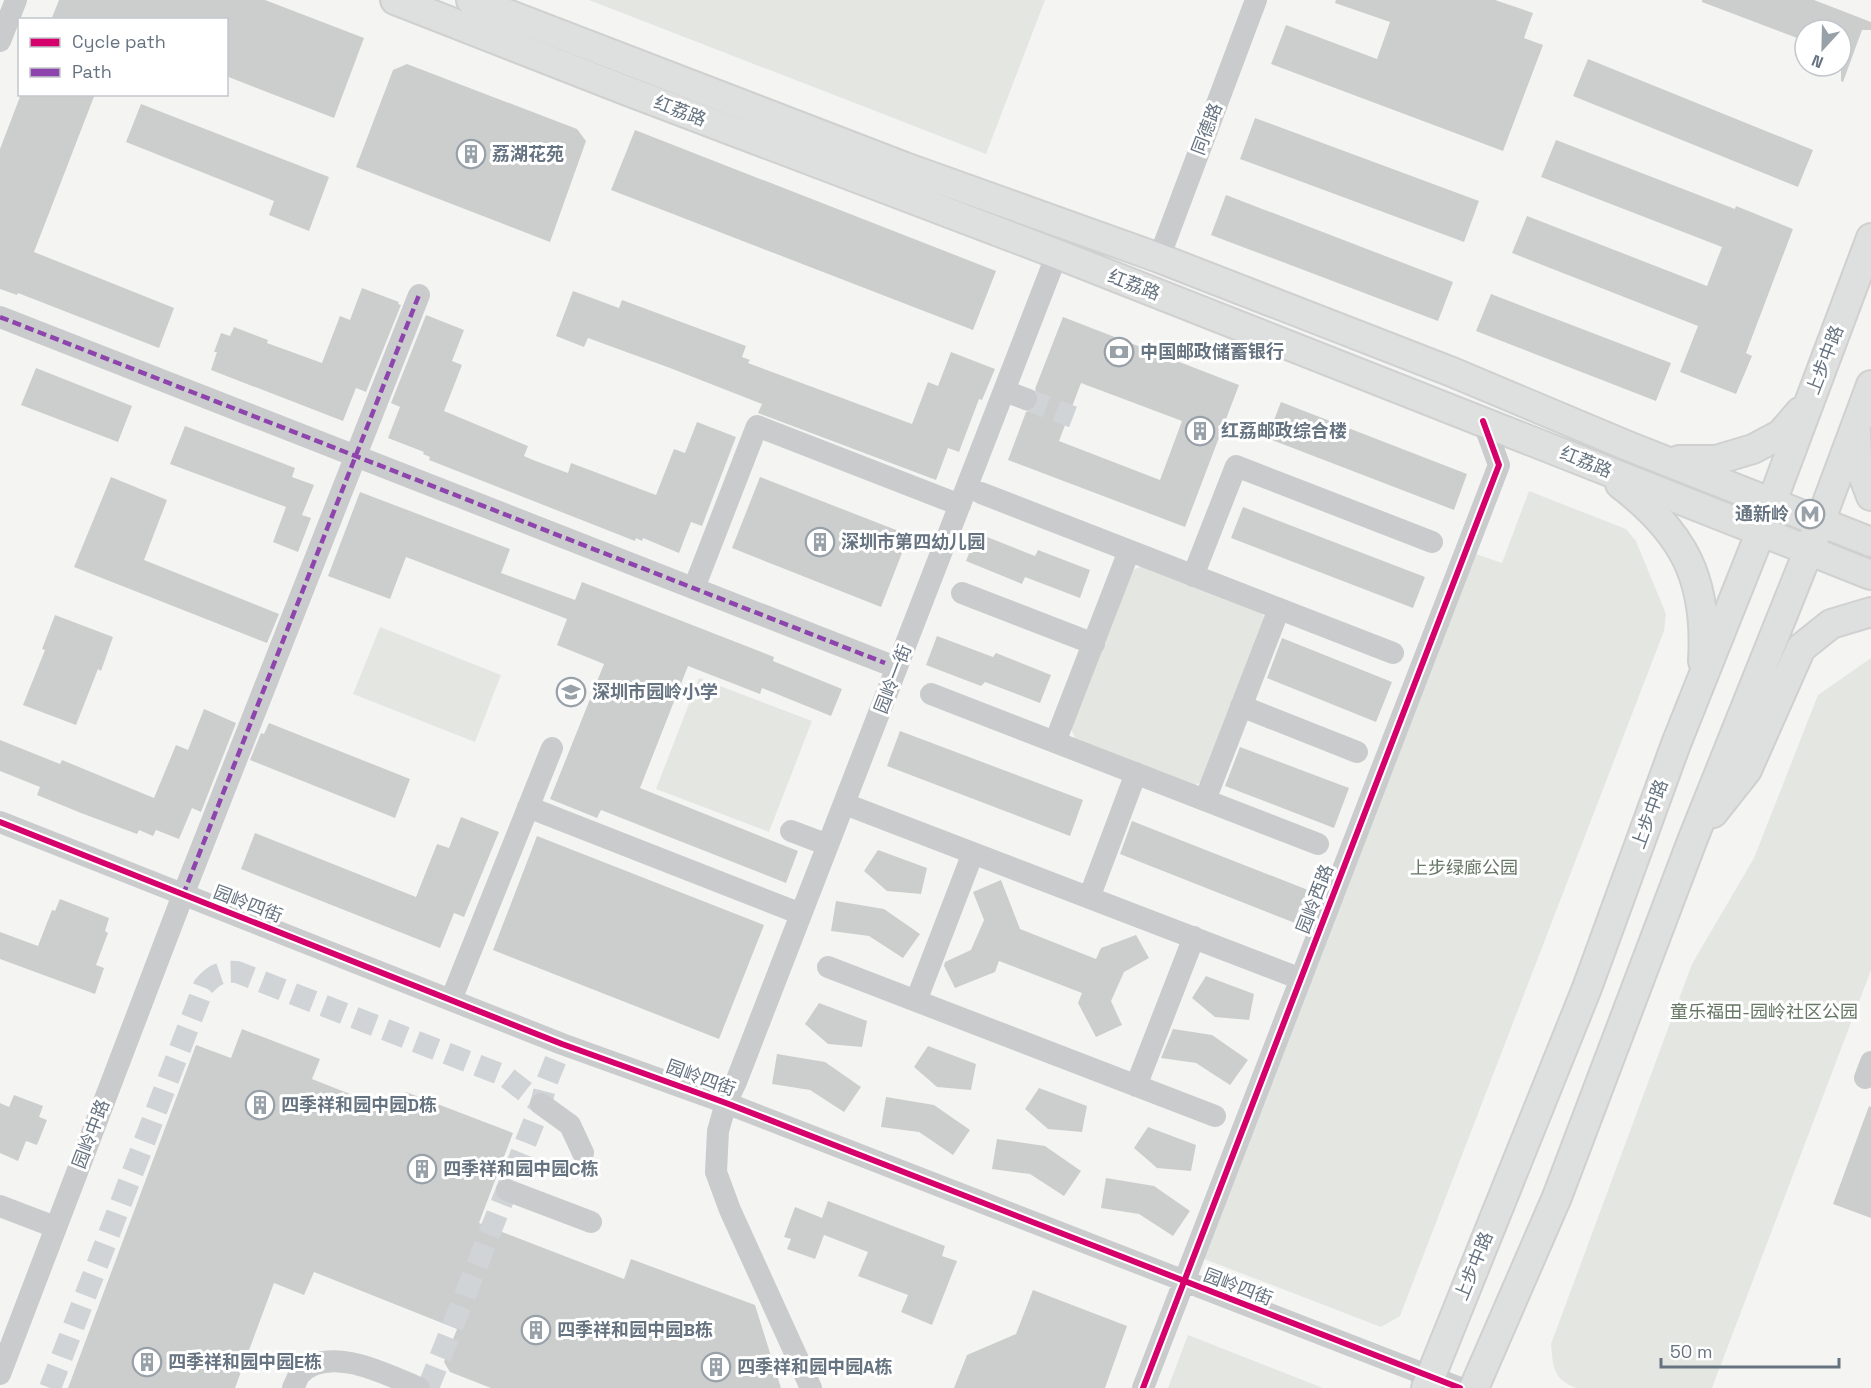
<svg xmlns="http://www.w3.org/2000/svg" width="1871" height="1388" font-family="'Space Grotesk','Noto Sans SC',sans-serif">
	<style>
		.green { fill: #e4e7e1 }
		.building { fill: #cccece; fill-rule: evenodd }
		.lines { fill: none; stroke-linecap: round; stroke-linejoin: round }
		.minor-tunnel { stroke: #d0d4d6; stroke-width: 22; stroke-dasharray: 22 11; stroke-linecap: butt }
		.major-casing { stroke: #d0d0d1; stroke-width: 32 }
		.minor { stroke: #cacbcc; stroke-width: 22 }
		.major { stroke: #dedfdf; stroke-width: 28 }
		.quiet { stroke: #8e44ad; stroke-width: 4.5; stroke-dasharray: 9 4.5; stroke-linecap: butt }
		.cycleway-casing { stroke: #fff; stroke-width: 10 }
		.cycleway { stroke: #d6006c; stroke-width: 6 }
		.labels { text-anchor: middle; stroke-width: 6; stroke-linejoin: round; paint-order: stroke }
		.street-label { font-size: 18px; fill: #667380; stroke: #fff }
		.poi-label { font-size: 18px; font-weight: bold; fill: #667380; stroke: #fff; text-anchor: start }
		.park-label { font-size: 18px; fill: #677865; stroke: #fff }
	</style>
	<rect width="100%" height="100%" fill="#f4f4f3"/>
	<path class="green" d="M 589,0 L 1045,0 L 986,154 Z
		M 1529,491 L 1626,529 L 1636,541 L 1666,614 L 1664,631 L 1400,1316 L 1381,1327 L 1204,1259 L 1476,554 L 1502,563 Z
		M 1143,566 L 1260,611 L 1266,620 L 1203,781 L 1192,787 L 1077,742 L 1070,727 L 1130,571 Z
		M 380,627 L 501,675 L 475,742 L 353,694 Z
		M 1871,658 L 1871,970 L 1712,1388 L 1576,1388 C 1553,1379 1553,1367 1551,1344 L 1692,964 L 1754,858 L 1818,695 Z
		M 699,678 L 812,721 L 769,832 L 656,789 Z
		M 1188,1335 L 1323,1388 L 1168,1388 Z"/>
	<path class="building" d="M 59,0 L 265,0 L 364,38 L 334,118 L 226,76 L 226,20 L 51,20 Z
		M 1336,0 L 1495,0 L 1533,13 L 1524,38 L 1543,45 L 1503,151 L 1271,64 L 1286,25 L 1377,59 L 1390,22 L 1335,3 Z
		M 1702,0 L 1814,0 L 1871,22 L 1871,30 L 1862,30 L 1843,82 L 1841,81 L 1841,30 L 1805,30 L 1805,41 L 1702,2 Z
		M 1588,59 L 1813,150 L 1798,187 L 1573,96 Z
		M 407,64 L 577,129 L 586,141 L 550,242 L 356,167 L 393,70 Z
		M 21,94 L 95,94 L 34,252 L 174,308 L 159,348 L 18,293 L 17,295 L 0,289 L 0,149 Z
		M 141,104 L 329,177 L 309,231 L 269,215 L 274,201 L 126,142 Z
		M 1255,118 L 1479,201 L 1464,242 L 1240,159 Z
		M 635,130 L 996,271 L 973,330 L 611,190 Z
		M 1556,140 L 1735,209 L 1736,206 L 1793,229 L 1746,353 L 1752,356 L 1736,394 L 1680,372 L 1698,326 L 1512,253 L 1527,216 L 1707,286 L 1722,247 L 1541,177 Z
		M 1226,195 L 1453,282 L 1438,321 L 1211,235 Z
		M 362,288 L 399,302 L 398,304 L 401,305 L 366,392 L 356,388 L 343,421 L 211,370 L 217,352 L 214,352 L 221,333 L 230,336 L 234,327 L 268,340 L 267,343 L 322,363 L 340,316 L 350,320 Z
		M 573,291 L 619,308 L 622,300 L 746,346 L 742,357 L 750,360 L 748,363 L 912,424 L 928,382 L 938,386 L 951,352 L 995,369 L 982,400 L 979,399 L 959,452 L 948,448 L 936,480 L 758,413 L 762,404 L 670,368 L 588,338 L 584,347 L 556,336 Z
		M 1491,294 L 1671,363 L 1656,401 L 1476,331 Z
		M 426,315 L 464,330 L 452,361 L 462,365 L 444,411 L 528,446 L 524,456 L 533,460 L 568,473 L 571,463 L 656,495 L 674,449 L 685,453 L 697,422 L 736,437 L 702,526 L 691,522 L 679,553 L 643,538 L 642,541 L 636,538 L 635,541 L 429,460 L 430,457 L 423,454 L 424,452 L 388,438 L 400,407 L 391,403 Z
		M 1063,317 L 1239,385 L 1185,527 L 1008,460 L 1026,412 L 1034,410 L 1039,403 L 1039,396 L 1035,389 ZM 1081,383 L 1182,421 L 1160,480 L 1059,441 Z
		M 36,368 L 132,406 L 118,442 L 21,405 Z
		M 1281,402 L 1467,474 L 1454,510 L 1267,438 Z
		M 185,426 L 295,468 L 292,477 L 314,485 L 302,515 L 311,518 L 298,552 L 273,542 L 286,507 L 170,464 Z
		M 111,477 L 167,500 L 144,560 L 279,614 L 267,643 L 74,567 Z
		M 760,477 L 909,535 L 881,607 L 732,548 Z
		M 360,492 L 510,549 L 501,573 L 575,600 L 582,582 L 774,657 L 773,661 L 842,689 L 831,716 L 762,688 L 760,694 L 688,666 L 640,788 L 798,851 L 786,883 L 601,810 L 597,818 L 550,799 L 604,664 L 557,645 L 567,619 L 406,557 L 390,599 L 328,576 Z
		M 1243,507 L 1425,577 L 1413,608 L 1231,538 Z
		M 977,533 L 1035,556 L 1038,550 L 1090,570 L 1080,598 L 1025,577 L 1022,584 L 966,561 Z
		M 55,615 L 113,637 L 101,671 L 98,669 L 76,725 L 23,705 L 45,650 L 42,649 Z
		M 937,636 L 993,657 L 996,653 L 1051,675 L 1040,703 L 985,682 L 981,686 L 926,665 Z
		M 1282,638 L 1392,682 L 1376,722 L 1267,678 Z
		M 204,709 L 236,723 L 201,812 L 192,808 L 179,839 L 156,830 L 153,836 L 139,830 L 137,834 L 81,813 L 37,795 L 40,787 L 0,771 L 0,740 L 60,764 L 62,760 L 154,798 L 176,745 L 188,750 Z
		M 269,723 L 410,779 L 395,818 L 250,760 L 261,733 L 264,734 Z
		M 900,731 L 1083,800 L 1070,836 L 887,766 Z
		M 1240,747 L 1349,788 L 1334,828 L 1225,786 Z
		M 461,817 L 499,832 L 464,917 L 454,913 L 440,948 L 241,869 L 255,833 L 416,897 L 437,844 L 449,848 Z
		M 1132,821 L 1308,890 L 1295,923 L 1120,854 Z
		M 537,836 L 764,925 L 719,1039 L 493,950 Z
		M 878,850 L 927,868 L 921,894 L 887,891 L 864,871 Z
		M 1001,880 L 1020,929 L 1096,959 L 1101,948 L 1136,935 L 1149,958 L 1124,972 L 1111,1001 L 1122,1025 L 1096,1037 L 1078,1003 L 1082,993 L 999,961 L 995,972 L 955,988 L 944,966 L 945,962 L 971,950 L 984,920 L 973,892 Z
		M 60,899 L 109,918 L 105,931 L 108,933 L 96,965 L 104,968 L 95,994 L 0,959 L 0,932 L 38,946 L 52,910 L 55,911 Z
		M 836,901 L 884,909 L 920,934 L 903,958 L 869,936 L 831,931 Z
		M 1206,976 L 1254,994 L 1249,1020 L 1215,1017 L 1192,998 Z
		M 819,1003 L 867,1021 L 862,1047 L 828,1044 L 805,1024 Z
		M 242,1029 L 320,1059 L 312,1079 L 398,1113 L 406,1092 L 513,1133 L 479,1223 L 624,1279 L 631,1259 L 755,1305 L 781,1388 L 491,1388 L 450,1372 L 444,1362 L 457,1329 L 314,1272 L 304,1295 L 274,1283 L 235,1388 L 68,1388 L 196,1045 L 231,1058 Z
		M 1173,1029 L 1212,1035 L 1248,1060 L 1230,1085 L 1196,1063 L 1161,1058 Z
		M 928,1046 L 976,1064 L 971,1090 L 937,1087 L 914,1067 Z
		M 777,1054 L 825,1062 L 861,1087 L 844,1112 L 810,1090 L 772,1084 Z
		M 1039,1088 L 1087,1106 L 1082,1132 L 1048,1129 L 1025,1109 Z
		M 14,1095 L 43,1106 L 39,1117 L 47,1120 L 37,1145 L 26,1141 L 18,1161 L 0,1153 L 0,1103 L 9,1107 Z
		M 886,1097 L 934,1105 L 970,1130 L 953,1155 L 919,1132 L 881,1127 Z
		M 1869,1106 L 1871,1107 L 1871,1218 L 1833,1204 Z
		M 1148,1127 L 1196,1145 L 1191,1171 L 1157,1168 L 1134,1148 Z
		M 997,1139 L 1045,1146 L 1081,1171 L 1064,1196 L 1030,1174 L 992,1169 Z
		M 1106,1178 L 1154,1186 L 1190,1211 L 1173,1236 L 1139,1214 L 1101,1208 Z
		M 828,1201 L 945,1246 L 942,1256 L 957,1261 L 932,1325 L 901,1312 L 908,1295 L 858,1276 L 868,1252 L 824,1235 L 815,1259 L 787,1249 L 791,1239 L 784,1237 L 795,1207 L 822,1218 Z
		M 1033,1290 L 1127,1326 L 1105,1388 L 954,1388 L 967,1355 L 1016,1334 Z"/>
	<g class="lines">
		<path class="minor-tunnel" d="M 1026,399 L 1073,417
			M 50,1388 L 204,986 C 214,974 222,971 237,972 L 505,1076 L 541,1104
			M 428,1388 L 541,1104 L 546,1084 L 562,1044"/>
		<g class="major-casing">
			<path id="major" d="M 395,0 L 625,90 L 1057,254 L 1871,575
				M 471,0 L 905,167 L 1159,258 L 1452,372 L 1628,446 L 1871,542
				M 1856,432 L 1857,459 L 1871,496
				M 1679,460 L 1716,460 L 1753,449 L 1781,434 L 1800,412
				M 1620,484 C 1684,533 1708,579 1703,661
				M 1713,813 L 1747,770 L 1801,648 L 1831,624 L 1871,612
				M 1426,1388 L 1587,988 L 1676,744 L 1761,531 L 1871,238
				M 1474,1388 L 1557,1197 L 1692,841 L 1820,522 L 1871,385"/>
		</g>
		<path class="minor" d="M 0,41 L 16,0
			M 1159,258 L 1256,0
			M 0,317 L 885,663
			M 1005,391 L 1026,399
			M 981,493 L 1393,653
			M 1193,576 L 1236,466 L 1432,542
			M 694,588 L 757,426 L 960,505
			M 962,593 L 1094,644
			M 931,694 L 1318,844
			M 1241,706 L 1357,752
			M 1055,742 L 1129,551
			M 1205,800 L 1279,609
			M 845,804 L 1301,979
			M 528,807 L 801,914
			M 0,822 L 562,1044 L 726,1103 L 1460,1388
			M 791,831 L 828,845
			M 1089,898 L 1136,773
			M 828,967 L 1215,1116
			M 451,1000 L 552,748
			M 916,1001 L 973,853
			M 1865,1078 L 1871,1062
			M 1136,1086 L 1194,937
			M 541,1104 L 570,1125 L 583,1153
			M 507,1190 L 591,1222
			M 0,1206 L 55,1227
			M 0,1374 L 183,895 L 419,295
			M 293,1388 C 295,1384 297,1379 299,1375 C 328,1343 388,1375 419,1388
			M 811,1388 L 730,1210 L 716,1172 L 718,1131 L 726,1103 L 736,1082 L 1057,254
			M 1143,1388 L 1499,465 L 1483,421"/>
		<use href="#major" class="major"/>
		<path class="quiet" d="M 0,317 L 885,663
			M 183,895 L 419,295"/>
		<g class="cycleway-casing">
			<path id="cycleway" d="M 0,822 L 562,1044 L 726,1103 L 1460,1388
				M 1143,1388 L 1499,465 L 1483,421"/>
		</g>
		<use href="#cycleway" class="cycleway"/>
	</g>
	<defs>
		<g id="building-ring" transform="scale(1.5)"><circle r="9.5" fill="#fff" stroke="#98a0a8" stroke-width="1.5"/><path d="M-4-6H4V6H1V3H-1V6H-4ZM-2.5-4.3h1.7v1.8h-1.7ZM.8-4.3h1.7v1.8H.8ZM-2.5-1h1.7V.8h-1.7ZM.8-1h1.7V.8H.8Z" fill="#98a0a8"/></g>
		<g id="bank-ring" transform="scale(1.5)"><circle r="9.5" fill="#fff" stroke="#98a0a8" stroke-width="1.5"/><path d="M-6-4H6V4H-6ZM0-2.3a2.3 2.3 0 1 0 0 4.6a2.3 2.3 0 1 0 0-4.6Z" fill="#98a0a8"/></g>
		<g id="metro-ring" transform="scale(1.5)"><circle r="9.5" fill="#fff" stroke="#98a0a8" stroke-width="1.5"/><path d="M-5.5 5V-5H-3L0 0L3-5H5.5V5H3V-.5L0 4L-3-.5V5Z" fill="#98a0a8"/></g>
		<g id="school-ring" transform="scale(1.5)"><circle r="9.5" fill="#fff" stroke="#98a0a8" stroke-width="1.5"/><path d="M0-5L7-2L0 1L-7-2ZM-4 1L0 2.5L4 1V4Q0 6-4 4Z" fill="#98a0a8"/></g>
	</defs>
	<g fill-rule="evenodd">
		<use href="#building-ring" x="471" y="154"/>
		<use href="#bank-ring" x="1119" y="352"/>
		<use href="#building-ring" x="1200" y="431"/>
		<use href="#metro-ring" x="1810" y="514"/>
		<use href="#building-ring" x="820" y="542"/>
		<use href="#school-ring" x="571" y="692"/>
		<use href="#building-ring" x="260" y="1105"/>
		<use href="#building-ring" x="422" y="1169"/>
		<use href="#building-ring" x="536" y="1330"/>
		<use href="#building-ring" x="147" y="1362"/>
		<use href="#building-ring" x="716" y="1367"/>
	</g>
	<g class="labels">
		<g class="street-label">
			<text transform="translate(680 111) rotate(21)" y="6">红荔路</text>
			<text transform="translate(1207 129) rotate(-69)" y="6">同德路</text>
			<text transform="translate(1134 285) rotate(21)" y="6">红荔路</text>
			<text transform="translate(1825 360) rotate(-69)" y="6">上步中路</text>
			<text transform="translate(1586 462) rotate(22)" y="6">红荔路</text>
			<text transform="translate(893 679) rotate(-69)" y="6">园岭一街</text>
			<text transform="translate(1650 814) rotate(-70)" y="6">上步中路</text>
			<text transform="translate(1315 899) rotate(-69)" y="6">园岭西路</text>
			<text transform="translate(248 904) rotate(21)" y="6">园岭四街</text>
			<text transform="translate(701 1078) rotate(20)" y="6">园岭四街</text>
			<text transform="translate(91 1134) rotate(-69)" y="6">园岭中路</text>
			<text transform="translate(1474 1266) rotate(-68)" y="6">上步中路</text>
			<text transform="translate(1238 1287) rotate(21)" y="6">园岭四街</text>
		</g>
		<g class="poi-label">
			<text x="492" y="160">荔湖花苑</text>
			<text x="1140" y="358">中国邮政储蓄银行</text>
			<text x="1221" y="437">红荔邮政综合楼</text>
			<text x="1789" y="520" text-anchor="end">通新岭</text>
			<text x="841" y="548">深圳市第四幼儿园</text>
			<text x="592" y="698">深圳市园岭小学</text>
			<text x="281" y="1111">四季祥和园中园D栋</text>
			<text x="443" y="1175">四季祥和园中园C栋</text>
			<text x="557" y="1336">四季祥和园中园B栋</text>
			<text x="168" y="1368">四季祥和园中园E栋</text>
			<text x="737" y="1373">四季祥和园中园A栋</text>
		</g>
		<g class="park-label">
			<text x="1464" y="874">上步绿廊公园</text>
			<text x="1764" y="1018">童乐福田-园岭社区公园</text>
		</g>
	</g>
	<rect x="18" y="18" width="210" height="78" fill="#ffffff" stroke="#c2c7cc" stroke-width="1.5"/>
	<rect x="30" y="38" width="30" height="9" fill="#d6006c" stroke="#c2c7cc" stroke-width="1.5"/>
	<text x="72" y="48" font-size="18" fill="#667380">Cycle path</text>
	<rect x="30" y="68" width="30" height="9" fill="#8e44ad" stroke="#c2c7cc" stroke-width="1.5"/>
	<text x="72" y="78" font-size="18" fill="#667380">Path</text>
	<g transform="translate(1823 48) rotate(202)"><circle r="28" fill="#ffffff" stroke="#c2c7cc" stroke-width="1.5"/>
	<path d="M0-4.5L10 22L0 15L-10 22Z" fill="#98a0a8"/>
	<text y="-9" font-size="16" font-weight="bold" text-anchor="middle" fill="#667380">N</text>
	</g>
	<path d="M1661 1358v9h178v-9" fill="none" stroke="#667380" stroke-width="3"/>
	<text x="1670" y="1358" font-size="18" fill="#667380" stroke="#ffffff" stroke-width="4.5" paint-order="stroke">50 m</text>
</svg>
